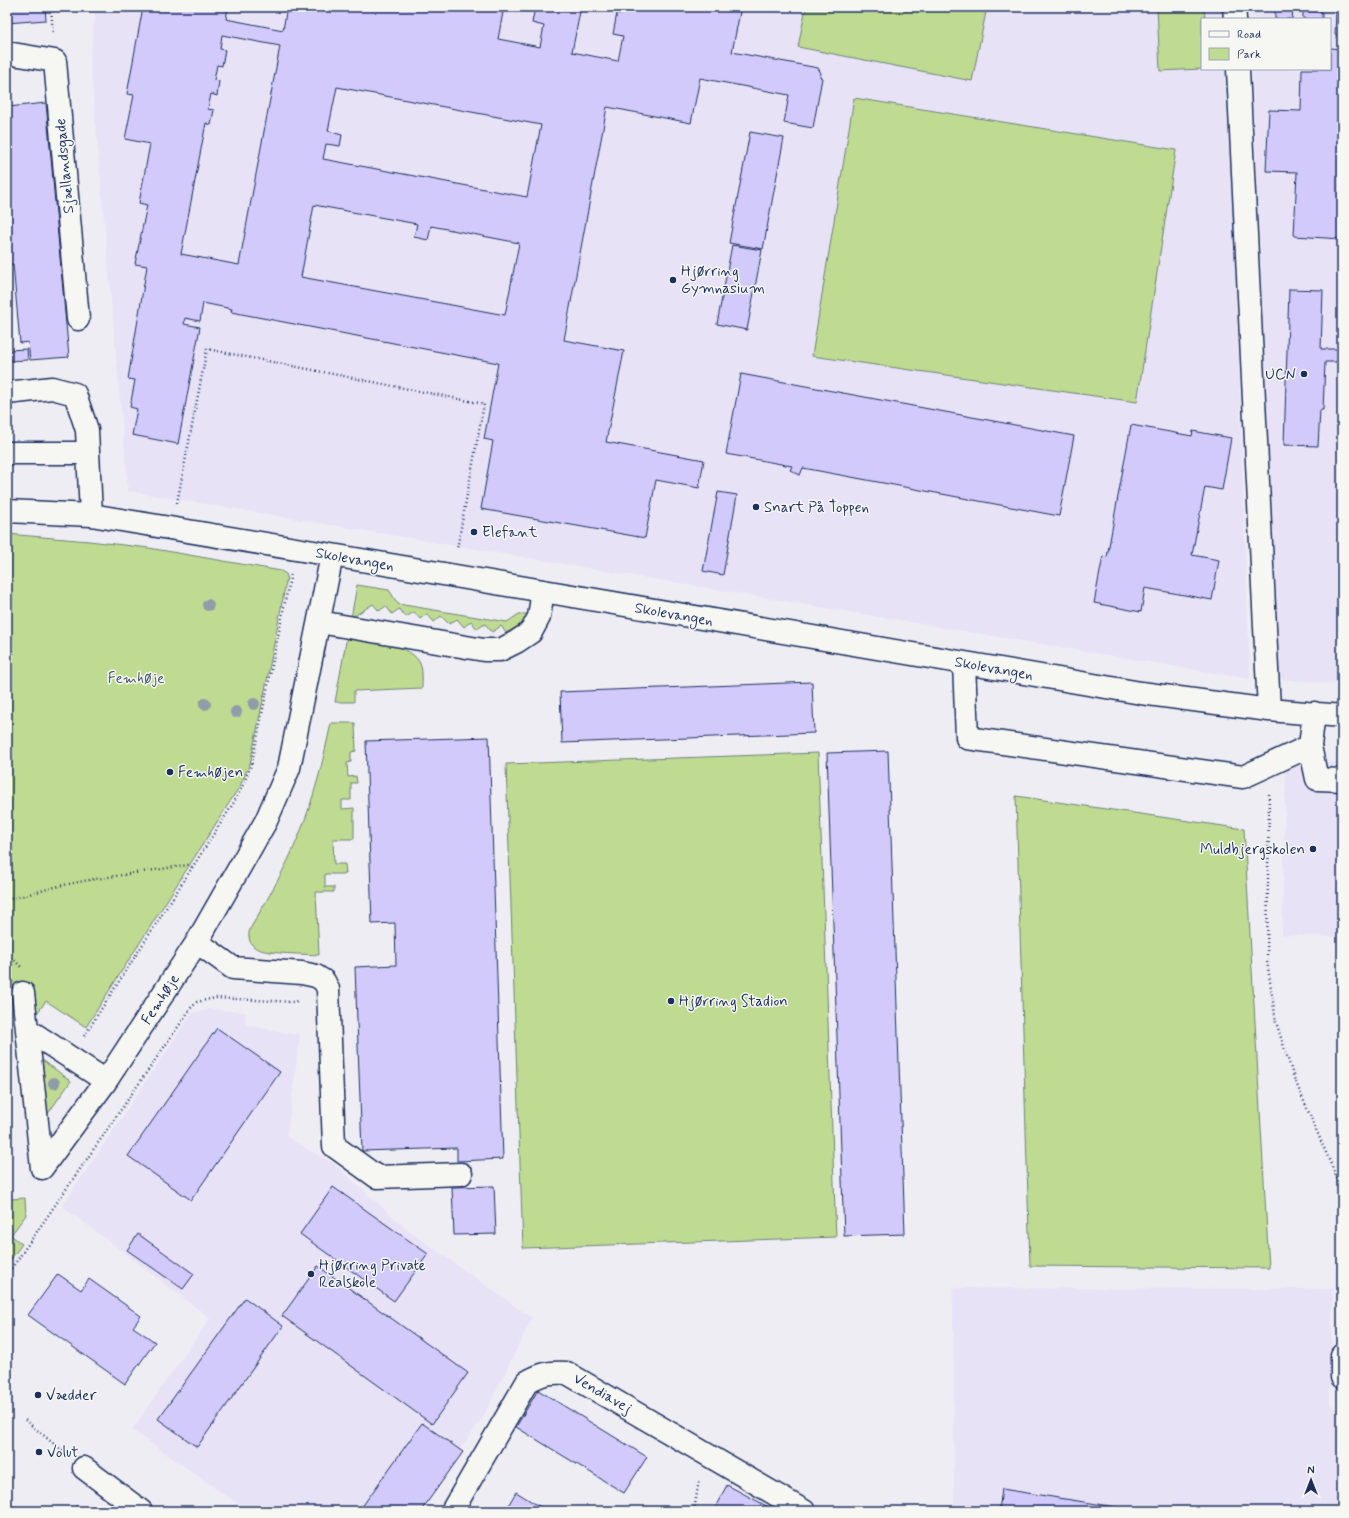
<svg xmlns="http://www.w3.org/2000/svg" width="1349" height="1518" font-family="Mynerve,sans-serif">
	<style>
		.built { fill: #e7e2f6 }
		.green { fill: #bfda91; stroke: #6d8478 }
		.building { fill: #d3cafc; stroke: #1b2f5e; fill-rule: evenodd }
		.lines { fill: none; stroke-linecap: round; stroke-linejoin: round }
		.minor-casing { stroke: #1b2f5e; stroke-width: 25 }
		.path { stroke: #1b2f5e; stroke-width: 2.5; stroke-dasharray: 1 3; stroke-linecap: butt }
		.minor { stroke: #f6f6f2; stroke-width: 22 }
		.tree { fill: #919ca9 }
		.poi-dot { fill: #1b2f5e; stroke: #f6f6f2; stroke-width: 1.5 }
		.labels { text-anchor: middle; stroke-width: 3; stroke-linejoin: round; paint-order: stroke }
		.street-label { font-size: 15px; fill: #1b2f5e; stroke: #f6f6f2 }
		.poi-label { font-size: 15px; fill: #1b2f5e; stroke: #f6f6f2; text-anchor: start }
		.park-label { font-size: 15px; fill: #445a6b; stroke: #f6f6f2 }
	</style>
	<rect width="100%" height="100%" fill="#efedf4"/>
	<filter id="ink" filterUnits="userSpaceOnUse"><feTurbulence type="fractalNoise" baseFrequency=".025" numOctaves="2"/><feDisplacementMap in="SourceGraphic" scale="8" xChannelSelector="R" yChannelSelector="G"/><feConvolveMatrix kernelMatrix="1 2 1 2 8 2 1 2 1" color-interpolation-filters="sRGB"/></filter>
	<g filter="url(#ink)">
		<path class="built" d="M 96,7 L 1226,7 L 1227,19 L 1202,19 L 1202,69 L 1228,69 L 1250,679 L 128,491 L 90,60 Z
			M 1250,7 L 1342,7 L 1342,685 L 1279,679 L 1252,69 L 1330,69 L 1330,19 L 1250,19 Z
			M 1286,761 L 1342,762 L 1342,937 L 1282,935 Z
			M 210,1009 L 245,1012 L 246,1025 L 300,1035 L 287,1137 L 334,1164 L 409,1231 L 532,1318 L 482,1419 L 415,1511 L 248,1511 L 132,1430 L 210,1318 L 62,1206 L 192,1013 Z
			M 953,1288 L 1333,1289 L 1330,1403 L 1342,1416 L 1342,1511 L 954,1511 Z"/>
		<path class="green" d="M 806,7 L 987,7 L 972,81 L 798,47 Z
			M 1157,7 L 1204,7 L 1205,19 L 1202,19 L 1202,69 L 1160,71 Z
			M 854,98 L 1176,150 L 1137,402 L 812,356 Z
			M 7,534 L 89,541 L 149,548 L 281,571 L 286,574 L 287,577 L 268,675 L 250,764 L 240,786 L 86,1027 L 46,1001 L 35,1016 L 33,985 L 7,987 Z
			M 357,585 L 389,590 L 398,604 L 507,622 L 519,614 L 527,614 L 528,617 L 527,621 L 506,633 L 501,626 L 492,632 L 485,624 L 477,629 L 471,621 L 464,627 L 457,619 L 449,624 L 441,616 L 434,622 L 427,614 L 420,619 L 414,612 L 406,617 L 399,609 L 392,614 L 386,606 L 379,611 L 373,604 L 351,618 Z
			M 347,636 C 367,640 414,643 421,666 C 423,673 422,681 422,688 L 354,691 L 354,702 L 335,702 Z
			M 331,723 L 355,723 L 356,751 L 351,752 L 351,762 L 347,763 L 348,777 L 356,776 L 357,783 L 351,783 L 351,800 L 342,800 L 342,809 L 354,808 L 354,839 L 333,839 L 334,864 L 345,864 L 346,874 L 325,874 L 325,887 L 334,887 L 334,892 L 316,892 L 319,955 C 305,954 269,954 258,949 C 250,946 247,937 250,929 C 268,898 286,868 299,835 C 314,799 323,761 331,723 Z
			M 818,753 L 836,1237 L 523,1248 L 506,764 Z
			M 1016,796 L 1244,829 L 1269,1268 L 1030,1266 Z
			M 41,1059 L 71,1081 L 47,1115 Z
			M 7,1164 L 11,1199 L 25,1198 L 26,1215 L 11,1235 L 22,1244 L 7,1265 Z"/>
		<path class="building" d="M 7,7 L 45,7 L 46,20 L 7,23 Z
			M 143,7 L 228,7 L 226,19 L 283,30 L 287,7 L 327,7 L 348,11 L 349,7 L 504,7 L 498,39 L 540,47 L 544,26 L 532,23 L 535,7 L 581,7 L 572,52 L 618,61 L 623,36 L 613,34 L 617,13 L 622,14 L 623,7 L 741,7 L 732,52 L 818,68 L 821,73 L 820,77 L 822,78 L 813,128 L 784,123 L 789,95 L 700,78 L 691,123 L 607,107 L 564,340 L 624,351 L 606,442 L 704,460 L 699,488 L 656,480 L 645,538 L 481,509 L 493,441 L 484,439 L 498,363 L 231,312 L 232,309 L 203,303 L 200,321 L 185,318 L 184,324 L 200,327 L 178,444 L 132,435 L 137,409 L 130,407 L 135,380 L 128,379 L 147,266 L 135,264 L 147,205 L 139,203 L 150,144 L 125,139 L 134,95 L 127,94 ZM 222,35 L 280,46 L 239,265 L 181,254 L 206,123 L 211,125 L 214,110 L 208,109 L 211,94 L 217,96 L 219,81 L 214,80 L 217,65 L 222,66 L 225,50 L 220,49 ZM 337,87 L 541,125 L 527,197 L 323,159 L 326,144 L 340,146 L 342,135 L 328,131 ZM 314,205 L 417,224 L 414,237 L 428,240 L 431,226 L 519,243 L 505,315 L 301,277 Z
			M 1275,8 L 1293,10 L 1292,19 L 1275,19 Z
			M 1303,11 L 1322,12 L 1322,19 L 1303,19 Z
			M 1336,12 L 1342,13 L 1342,35 L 1335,35 Z
			M 1330,48 L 1342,49 L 1342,239 L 1294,236 L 1297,172 L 1266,171 L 1269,110 L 1301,111 L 1302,69 L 1330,69 Z
			M 46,103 L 69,357 L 30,360 L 28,342 L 20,343 L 13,264 L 7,265 L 7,125 L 9,125 L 8,107 Z
			M 750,132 L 784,138 L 763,249 L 729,243 Z
			M 732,245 L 762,250 L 747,330 L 717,324 Z
			M 1342,249 L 1342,365 L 1339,364 L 1339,362 L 1325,362 L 1323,410 L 1320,410 L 1318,446 L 1284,445 L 1289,289 L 1323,290 L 1321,349 L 1339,349 Z
			M 27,349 L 28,360 L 7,361 L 7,350 Z
			M 741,374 L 1074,436 L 1059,516 L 803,468 L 800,475 L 790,470 L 792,466 L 726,454 Z
			M 1131,425 L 1192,436 L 1193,431 L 1231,438 L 1222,490 L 1205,487 L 1192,555 L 1219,560 L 1212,600 L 1145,588 L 1141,612 L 1094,603 L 1103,556 L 1107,557 Z
			M 718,492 L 737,495 L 723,575 L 703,571 Z
			M 812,682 L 814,733 L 562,743 L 560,692 Z
			M 489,737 L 503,1159 L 457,1161 L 457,1148 L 362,1151 L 355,967 L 396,965 L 395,923 L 372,924 L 366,741 Z
			M 888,751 L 905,1234 L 844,1236 L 827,753 Z
			M 217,1028 L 280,1072 L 191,1200 L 128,1156 Z
			M 494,1186 L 496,1234 L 454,1235 L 452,1187 Z
			M 333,1187 L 428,1254 L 394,1301 L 300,1234 Z
			M 138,1234 L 194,1274 L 183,1289 L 127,1250 Z
			M 318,1266 L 468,1373 L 432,1424 L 282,1316 Z
			M 58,1274 L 81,1290 L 89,1279 L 141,1316 L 133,1327 L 155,1342 L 125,1384 L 28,1315 Z
			M 245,1298 L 283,1326 L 197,1447 L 158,1419 Z
			M 538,1390 L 647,1457 L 624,1493 L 516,1427 Z
			M 422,1423 L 463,1452 L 421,1511 L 359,1511 Z
			M 727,1485 L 776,1511 L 713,1511 Z
			M 1002,1489 L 1141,1511 L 999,1511 Z
			M 516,1492 L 547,1511 L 505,1511 Z
			M 76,1506 L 101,1509 L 104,1511 L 67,1511 Z"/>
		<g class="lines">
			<g class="minor-casing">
				<path id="minor" d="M 1234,7 L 1235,19
					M 7,53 L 55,61 L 78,319
					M 1238,69 L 1269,710
					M 7,393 L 52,388 L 75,394 L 87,430 L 91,515
					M 7,453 L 87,453
					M 7,511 L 91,515 L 332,555 L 1141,693 L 1269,710 L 1342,716
					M 319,622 L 484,650 L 500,650 L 516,642 L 531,632 L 539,617 L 543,591
					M 964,663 L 967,738 L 1243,777 L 1310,746
					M 1314,713 L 1310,746 L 1317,779 L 1342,780
					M 197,942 L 233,968 L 302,973 L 316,976 L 324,981 L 328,989 L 334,1146 L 377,1177 L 461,1174
					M 23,993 L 42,1168
					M 28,1030 L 106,1081
					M 42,1168 L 106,1081 L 197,942 L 266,821 L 289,768 L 332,555
					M 1342,1355 L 1342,1377
					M 84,1468 L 141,1511
					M 452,1511 L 527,1382 C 542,1373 550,1372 567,1373 L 804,1511"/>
			</g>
			<path class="path" d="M 51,7 L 53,35
				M 177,503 L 207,349 L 484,404 L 457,549
				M 1269,794 L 1267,961 L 1276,1022 L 1294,1078 L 1342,1190
				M 7,900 L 63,885 L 89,880 L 188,865 L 192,867
				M 7,957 L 15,961 L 22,968
				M 84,1036 L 233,804 L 242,787 L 252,763 L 291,573
				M 7,1275 L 191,1008 L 197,1002 L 215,998 L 295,1002 L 298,1000
				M 25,1420 L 65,1453
				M 694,1511 L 699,1480"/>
			<use href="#minor" class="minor"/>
		</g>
		<g class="tree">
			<circle cx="208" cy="605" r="6"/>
			<circle cx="205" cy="704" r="6"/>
			<circle cx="254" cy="704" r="6"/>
			<circle cx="236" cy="712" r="6"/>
			<circle cx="54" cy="1083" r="6"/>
		</g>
	</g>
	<g class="poi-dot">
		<circle cx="673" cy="280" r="4"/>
		<circle cx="1304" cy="374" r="4"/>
		<circle cx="756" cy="507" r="4"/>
		<circle cx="474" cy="532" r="4"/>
		<circle cx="170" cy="772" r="4"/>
		<circle cx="1313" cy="849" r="4"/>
		<circle cx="671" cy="1001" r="4"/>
		<circle cx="311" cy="1274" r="4"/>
		<circle cx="38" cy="1395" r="4"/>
		<circle cx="39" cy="1452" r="4"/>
	</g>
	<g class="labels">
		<g class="street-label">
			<text transform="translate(64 166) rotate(-95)" y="5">Sjællandsgade</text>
			<text transform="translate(355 559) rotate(10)" y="5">Skolevangen</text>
			<text transform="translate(674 614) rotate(10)" y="5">Skolevangen</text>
			<text transform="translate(994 668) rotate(10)" y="5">Skolevangen</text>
			<text transform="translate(160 999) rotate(-57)" y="5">Femhøje</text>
			<text transform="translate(603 1393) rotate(30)" y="5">Vendiavej</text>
		</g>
		<g class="poi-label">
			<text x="681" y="276">Hjørring<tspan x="681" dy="17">Gymnasium</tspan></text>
			<text x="1296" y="379" text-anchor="end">UCN</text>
			<text x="764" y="512">Snart På Toppen</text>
			<text x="482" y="537">Elefant</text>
			<text x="178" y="777">Femhøjen</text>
			<text x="1305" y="854" text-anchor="end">Muldbjergskolen</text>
			<text x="679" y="1006">Hjørring Stadion</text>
			<text x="319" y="1270">Hjørring Private<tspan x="319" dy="17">Realskole</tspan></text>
			<text x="46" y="1400">Vædder</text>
			<text x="47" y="1457">Volut</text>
		</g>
		<g class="park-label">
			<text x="136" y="683">Femhøje</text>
		</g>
	</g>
	<rect width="1349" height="1518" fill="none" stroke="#f6f6f2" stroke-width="24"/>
	<rect x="12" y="12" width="1325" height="1494" fill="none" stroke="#1b2f5e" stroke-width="1.5" filter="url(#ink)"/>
	<rect x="1201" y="18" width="130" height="52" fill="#f6f6f2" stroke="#9ea6b7"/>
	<rect x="1209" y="31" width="20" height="6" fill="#f6f6f2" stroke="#9ea6b7"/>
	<text x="1237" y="38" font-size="12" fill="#1b2f5e">Road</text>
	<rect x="1209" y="48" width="20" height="12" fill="#bfda91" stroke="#9ea6b7"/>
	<text x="1237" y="58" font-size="12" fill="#1b2f5e">Park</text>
	<g transform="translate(1311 1480)" stroke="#f6f6f2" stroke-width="3" paint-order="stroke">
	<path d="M0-3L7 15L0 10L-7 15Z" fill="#1b2f5e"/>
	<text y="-6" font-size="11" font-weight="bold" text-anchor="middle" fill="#1b2f5e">N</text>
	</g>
</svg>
